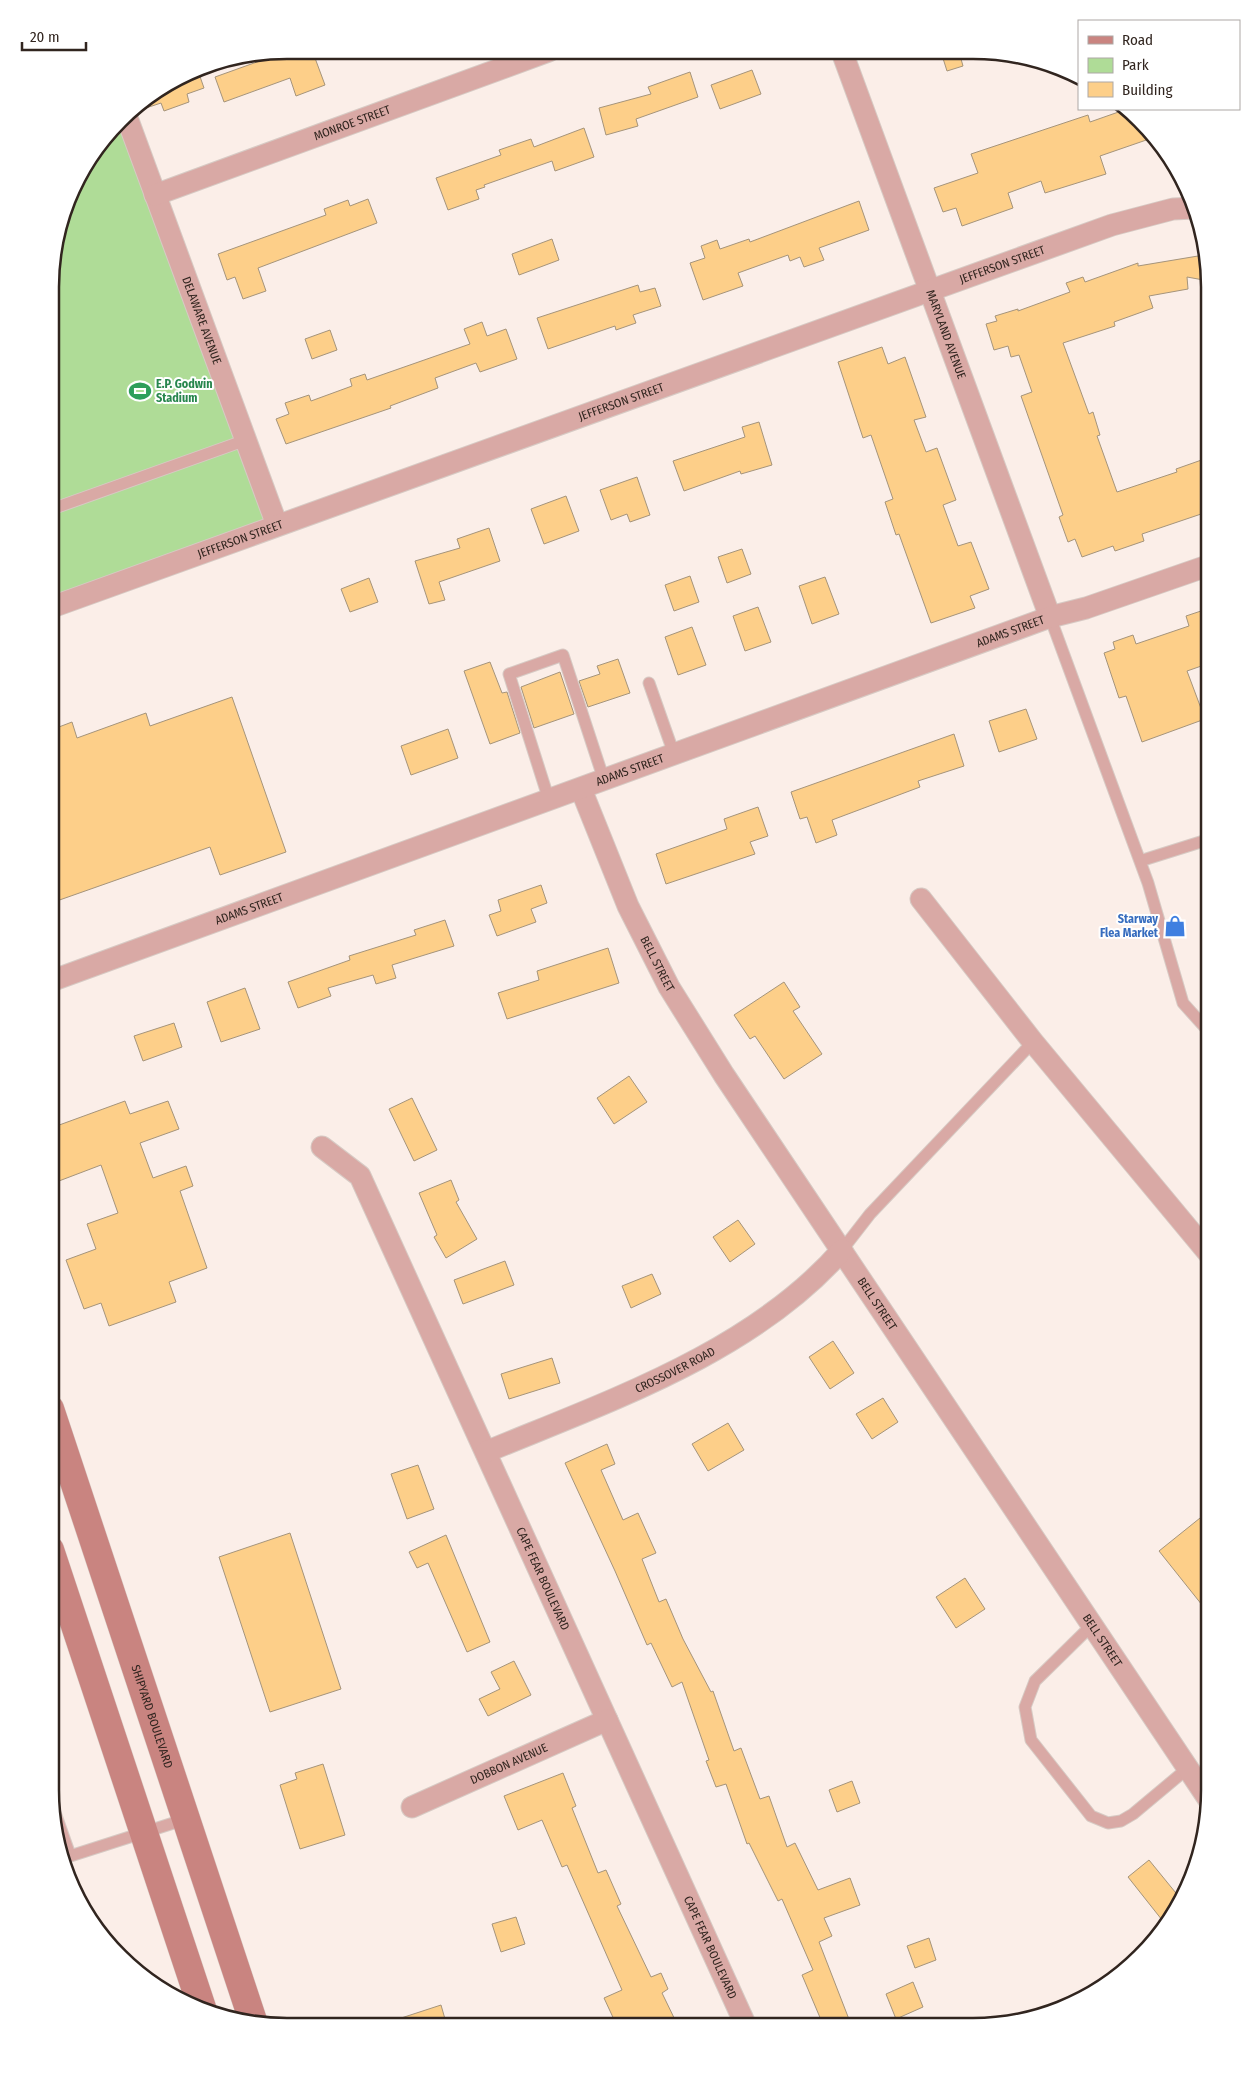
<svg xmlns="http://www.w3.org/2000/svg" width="1260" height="2077" font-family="'Fira Sans Condensed',sans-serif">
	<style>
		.green { fill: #afdc97 }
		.building { fill: #fdcf89; stroke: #a5947b }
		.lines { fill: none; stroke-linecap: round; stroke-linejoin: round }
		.lane-casing { stroke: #d7cac4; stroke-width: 13 }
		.street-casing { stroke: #d7cac4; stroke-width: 23 }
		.secondary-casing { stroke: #d7cac4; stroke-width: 29 }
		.lane { stroke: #d9a9a5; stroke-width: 11 }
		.street { stroke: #d9a9a5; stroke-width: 21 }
		.secondary { stroke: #c98480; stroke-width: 28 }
		.labels { text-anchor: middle; stroke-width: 4; stroke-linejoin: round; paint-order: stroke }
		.street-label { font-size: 12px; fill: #31251f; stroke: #fff }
		.leisure-label { font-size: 12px; font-weight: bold; fill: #27864d; stroke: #fff; text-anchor: start }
		.shop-label { font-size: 12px; font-weight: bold; fill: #366cbe; stroke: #fff; text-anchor: end }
		.rim { fill: none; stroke: #31251f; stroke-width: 2.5 }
	</style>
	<rect width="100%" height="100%" fill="#fbeee8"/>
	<path class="green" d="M 126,115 L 277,525 L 52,607 L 52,257 L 75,182 Z"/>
	<path class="building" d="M 287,50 L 312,50 L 325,85 L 296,96 L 290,78 L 224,102 L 215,77 L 268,58 L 267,54 Z
		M 941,52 L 959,52 L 963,66 L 947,71 Z
		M 197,68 L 204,88 L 187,94 L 189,102 L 164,111 L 161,103 L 146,108 L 143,102 Z
		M 752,70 L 761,94 L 720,109 L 711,85 Z
		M 690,72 L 698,97 L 636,119 L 638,126 L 606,135 L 599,108 L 651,94 L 648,87 Z
		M 1127,109 L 1155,137 L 1100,156 L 1106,174 L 1045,193 L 1041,181 L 1008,193 L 1013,208 L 962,226 L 956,208 L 943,212 L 934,188 L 978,173 L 971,154 L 1088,115 L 1090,122 Z
		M 584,128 L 594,157 L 555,171 L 552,161 L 484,185 L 485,187 L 476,190 L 479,199 L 448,210 L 436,178 L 501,155 L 499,150 L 531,139 L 534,147 Z
		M 368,199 L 377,223 L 258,268 L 266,291 L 243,299 L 235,277 L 227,280 L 218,254 L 326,215 L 324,209 L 348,200 L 350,206 Z
		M 859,201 L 869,230 L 819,248 L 824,260 L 804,267 L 800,257 L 790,261 L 788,255 L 738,273 L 743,286 L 703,300 L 690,263 L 705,258 L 701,246 L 717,240 L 720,249 L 749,239 L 750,242 Z
		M 552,239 L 559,260 L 519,275 L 512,254 Z
		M 1204,255 L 1209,281 L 1187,277 L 1188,289 L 1149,296 L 1153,308 L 1114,322 L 1115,326 L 1063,343 L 1089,414 L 1093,412 L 1100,435 L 1097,436 L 1117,492 L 1177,472 L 1176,469 L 1210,457 L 1210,511 L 1142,534 L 1144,541 L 1115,551 L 1113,546 L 1082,557 L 1075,539 L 1068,542 L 1059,517 L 1063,515 L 1021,396 L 1032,392 L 1019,355 L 1011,357 L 1008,346 L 994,350 L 986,324 L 997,321 L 995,316 L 1018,309 L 1018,311 L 1070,292 L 1066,283 L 1083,277 L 1085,282 L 1138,263 L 1138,266 Z
		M 638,285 L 640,292 L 655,288 L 661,306 L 633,315 L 636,323 L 616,330 L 615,326 L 548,349 L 537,318 Z
		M 482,322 L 487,336 L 506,329 L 517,359 L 480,372 L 476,363 L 435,378 L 438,388 L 390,406 L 391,408 L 286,444 L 276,419 L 289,414 L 285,403 L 309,395 L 311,401 L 352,386 L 350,379 L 365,374 L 367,380 L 470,344 L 464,329 Z
		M 330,330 L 337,350 L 312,359 L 305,339 Z
		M 882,347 L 888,364 L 905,357 L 926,417 L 914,420 L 926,452 L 937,448 L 956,500 L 943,505 L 958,546 L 971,542 L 989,589 L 970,596 L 975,608 L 931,623 L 899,534 L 896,535 L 885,502 L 893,499 L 871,435 L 863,438 L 838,362 Z
		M 759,422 L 772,465 L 741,474 L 740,471 L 684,491 L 673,461 L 745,437 L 742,427 Z
		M 637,477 L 650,515 L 630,522 L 627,514 L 611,520 L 600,490 Z
		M 566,496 L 579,531 L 544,544 L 531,509 Z
		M 489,528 L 500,561 L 439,582 L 445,600 L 429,604 L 415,561 L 460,548 L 457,539 Z
		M 742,549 L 751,574 L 727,583 L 718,557 Z
		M 690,576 L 699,602 L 674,611 L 665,585 Z
		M 825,577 L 839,614 L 812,624 L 799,586 Z
		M 369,578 L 378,602 L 350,612 L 341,589 Z
		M 758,607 L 771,642 L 745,651 L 733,616 Z
		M 1210,608 L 1210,663 L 1187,671 L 1205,719 L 1142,742 L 1126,696 L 1119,698 L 1104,653 L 1115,649 L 1113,642 L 1133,635 L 1136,644 L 1189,626 L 1186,616 Z
		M 692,627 L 706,665 L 678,675 L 665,637 Z
		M 618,659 L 630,693 L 588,707 L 579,681 L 600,674 L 597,666 Z
		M 490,662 L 502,693 L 507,692 L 520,733 L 490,744 L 464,671 Z
		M 560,672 L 574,714 L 534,728 L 521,687 Z
		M 232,697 L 286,852 L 220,875 L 210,847 L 51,903 L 51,730 L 72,722 L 77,738 L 146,713 L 150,726 Z
		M 1026,709 L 1037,739 L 999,752 L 989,721 Z
		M 448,729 L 458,758 L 411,775 L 401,746 Z
		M 954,734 L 964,766 L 918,781 L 920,787 L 832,820 L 837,835 L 816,843 L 807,817 L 800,819 L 791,792 Z
		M 758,807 L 768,836 L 750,842 L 755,854 L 666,884 L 656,854 L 727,829 L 724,819 Z
		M 541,885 L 547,903 L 531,909 L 536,922 L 497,936 L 489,915 L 501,911 L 498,900 Z
		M 445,920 L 454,946 L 392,965 L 396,978 L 376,984 L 373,975 L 328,988 L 331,996 L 298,1008 L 288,982 L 350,960 L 349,956 L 416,935 L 414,930 Z
		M 608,948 L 619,983 L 507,1019 L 498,993 L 539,980 L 537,971 Z
		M 784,982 L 800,1007 L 793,1011 L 822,1054 L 784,1079 L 755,1036 L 750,1039 L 734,1015 Z
		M 245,988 L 260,1029 L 221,1042 L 207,1002 Z
		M 174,1023 L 182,1047 L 143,1061 L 134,1036 Z
		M 629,1076 L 647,1102 L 614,1124 L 597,1098 Z
		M 412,1098 L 437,1150 L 414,1161 L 389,1109 Z
		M 125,1101 L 130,1114 L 168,1101 L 179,1129 L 140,1143 L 153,1178 L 186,1166 L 193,1186 L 180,1191 L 207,1268 L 169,1282 L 176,1302 L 109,1326 L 101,1303 L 84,1309 L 66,1260 L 96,1249 L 87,1224 L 118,1213 L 101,1165 L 51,1184 L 51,1128 Z
		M 451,1180 L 459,1200 L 456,1202 L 477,1239 L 446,1258 L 434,1237 L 437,1235 L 419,1193 Z
		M 738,1220 L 755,1244 L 730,1262 L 713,1237 Z
		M 505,1261 L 514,1285 L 463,1304 L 454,1280 Z
		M 652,1274 L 661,1294 L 631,1308 L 622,1286 Z
		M 833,1341 L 854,1373 L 830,1389 L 809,1357 Z
		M 552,1358 L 560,1383 L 509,1399 L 501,1374 Z
		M 883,1398 L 898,1422 L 872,1439 L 856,1414 Z
		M 728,1423 L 744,1450 L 708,1471 L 692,1444 Z
		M 607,1444 L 615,1464 L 601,1470 L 623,1520 L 638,1513 L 656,1553 L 642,1559 L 659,1602 L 666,1599 L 683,1639 L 711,1692 L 713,1691 L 734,1751 L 741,1748 L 760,1799 L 769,1796 L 787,1847 L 795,1843 L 818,1890 L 850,1878 L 860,1905 L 824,1918 L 832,1936 L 819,1942 L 852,2027 L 824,2027 L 802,1975 L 813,1970 L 782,1899 L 778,1901 L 749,1843 L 747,1844 L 726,1784 L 716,1787 L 706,1761 L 709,1760 L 682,1682 L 672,1687 L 651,1643 L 647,1645 L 615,1571 L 565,1463 Z
		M 418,1465 L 434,1509 L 407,1519 L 391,1474 Z
		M 1210,1510 L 1210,1615 L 1159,1551 Z
		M 290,1533 L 341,1689 L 270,1712 L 219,1557 Z
		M 446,1535 L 490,1642 L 467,1652 L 428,1563 L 417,1568 L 409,1552 Z
		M 965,1578 L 985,1609 L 956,1628 L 936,1597 Z
		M 514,1661 L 531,1695 L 488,1716 L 479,1699 L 500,1689 L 491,1672 Z
		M 323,1764 L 345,1835 L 300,1849 L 280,1785 L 297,1779 L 295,1773 Z
		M 563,1773 L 576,1806 L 572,1808 L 598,1873 L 606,1870 L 621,1904 L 617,1906 L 651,1977 L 661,1973 L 668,1989 L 662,1993 L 678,2026 L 617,2026 L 604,1998 L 622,1990 L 567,1865 L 562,1867 L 542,1820 L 518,1830 L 504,1796 Z
		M 852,1781 L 860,1803 L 837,1812 L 829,1790 Z
		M 1149,1860 L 1180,1898 L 1166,1925 L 1128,1877 Z
		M 516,1917 L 525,1944 L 501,1952 L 492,1924 Z
		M 929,1938 L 936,1960 L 915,1968 L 907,1946 Z
		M 913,1982 L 923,2007 L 896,2019 L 886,1994 Z
		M 441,2005 L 447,2026 L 389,2025 L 389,2022 Z"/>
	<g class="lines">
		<g class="lane-casing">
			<path id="lane" d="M 52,509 L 246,440
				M 1050,617 L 1148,883 L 1183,1003 L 1210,1033
				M 649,683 L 674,754
				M 549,800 L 509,674 L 563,655 L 604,780
				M 1140,861 L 1210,839
				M 842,1250 L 870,1214 L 1033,1042
				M 1092,1625 L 1035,1681 L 1025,1707 L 1031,1740 L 1091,1816 L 1108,1823 L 1121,1821 L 1133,1814 L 1188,1768
				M 53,1807 L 70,1855
				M 64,1858 L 186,1819"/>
		</g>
		<g class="street-casing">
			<g id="street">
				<path id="s1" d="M 842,52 L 1050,617"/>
				<path id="s2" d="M 126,115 L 277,525"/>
				<path id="s3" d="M 155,195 L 549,51"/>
				<path id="s4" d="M 52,607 L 1112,225 L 1173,209 L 1194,208"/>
				<path id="s5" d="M 581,789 L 628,906 L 669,987 L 724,1075 L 1209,1800"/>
				<path d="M 921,899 L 1033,1042 L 1210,1255"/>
				<path id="s6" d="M 51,981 L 1050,617 L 1086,608 L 1210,565"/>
				<path id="s7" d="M 322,1147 L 360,1176 L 746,2026"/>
				<path id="s8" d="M 486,1452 C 609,1401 753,1352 842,1250"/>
				<path id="s9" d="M 412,1807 L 607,1720"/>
			</g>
		</g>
		<g class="secondary-casing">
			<g id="secondary">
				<path id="s10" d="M 50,1409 L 254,2024"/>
				<path d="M 50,1550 L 203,2011"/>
			</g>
		</g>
		<use href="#lane" class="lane"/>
		<use href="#street" class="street"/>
		<use href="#secondary" class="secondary"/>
	</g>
	<defs>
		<g id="stadium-bare" transform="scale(1.725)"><path d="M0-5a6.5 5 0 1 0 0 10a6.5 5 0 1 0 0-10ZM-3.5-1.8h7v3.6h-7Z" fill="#2e9e5b" stroke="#fff" stroke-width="2.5" paint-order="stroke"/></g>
		<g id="shop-bare" transform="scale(1.725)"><path d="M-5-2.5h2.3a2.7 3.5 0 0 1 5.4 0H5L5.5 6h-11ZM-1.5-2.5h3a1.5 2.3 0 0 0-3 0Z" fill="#3f7fe0" stroke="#fff" stroke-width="2.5" paint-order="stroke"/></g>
	</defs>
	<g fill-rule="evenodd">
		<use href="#stadium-bare" x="140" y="391"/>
		<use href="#shop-bare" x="1175" y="926"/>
	</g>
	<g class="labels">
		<g class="street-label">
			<text dy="4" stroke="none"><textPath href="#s3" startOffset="210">MONROE STREET</textPath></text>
			<text dy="4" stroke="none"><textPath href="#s4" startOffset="1010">JEFFERSON STREET</textPath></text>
			<text dy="4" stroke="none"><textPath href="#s2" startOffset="219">DELAWARE AVENUE</textPath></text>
			<text dy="4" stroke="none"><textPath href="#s1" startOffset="301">MARYLAND AVENUE</textPath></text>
			<text dy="4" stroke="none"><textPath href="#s4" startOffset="605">JEFFERSON STREET</textPath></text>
			<text dy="4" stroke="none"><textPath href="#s4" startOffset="200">JEFFERSON STREET</textPath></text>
			<text dy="4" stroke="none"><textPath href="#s6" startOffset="1021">ADAMS STREET</textPath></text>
			<text dy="4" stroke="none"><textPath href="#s6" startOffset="616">ADAMS STREET</textPath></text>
			<text dy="4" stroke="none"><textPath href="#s6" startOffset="211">ADAMS STREET</textPath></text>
			<text dy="4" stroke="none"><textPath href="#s5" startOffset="191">BELL STREET</textPath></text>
			<text dy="4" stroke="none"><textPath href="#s5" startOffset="596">BELL STREET</textPath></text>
			<text dy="4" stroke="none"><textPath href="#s8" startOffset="206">CROSSOVER ROAD</textPath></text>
			<text dy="4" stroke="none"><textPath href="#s7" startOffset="490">CAPE FEAR BOULEVARD</textPath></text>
			<text dy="4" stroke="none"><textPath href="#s5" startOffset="1001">BELL STREET</textPath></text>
			<text dy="4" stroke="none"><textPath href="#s10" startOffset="324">SHIPYARD BOULEVARD</textPath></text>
			<text dy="4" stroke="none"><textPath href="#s9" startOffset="106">DOBBON AVENUE</textPath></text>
			<text dy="4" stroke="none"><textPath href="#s7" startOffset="895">CAPE FEAR BOULEVARD</textPath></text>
		</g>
		<g class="leisure-label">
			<text x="156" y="388">E.P. Godwin<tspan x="156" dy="14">Stadium</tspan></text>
		</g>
		<g class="shop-label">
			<text x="1158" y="923">Starway<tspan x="1158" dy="14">Flea Market</tspan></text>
		</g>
	</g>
	<path d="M0 0H1260V2077H0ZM287 59H973A228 228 0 0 1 1201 287V1790A228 228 0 0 1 973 2018H287A228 228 0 0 1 59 1790V287A228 228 0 0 1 287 59Z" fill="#fff" fill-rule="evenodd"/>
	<path class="rim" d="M287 59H973A228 228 0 0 1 1201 287V1790A228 228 0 0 1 973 2018H287A228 228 0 0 1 59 1790V287A228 228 0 0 1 287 59Z"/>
	<rect x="1078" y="20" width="162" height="90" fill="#ffffff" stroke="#ada8a5"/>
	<rect x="1088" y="36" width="25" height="8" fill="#c98480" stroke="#ada8a5"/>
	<text x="1122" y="45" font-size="15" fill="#31251f">Road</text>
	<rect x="1088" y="58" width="25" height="15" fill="#afdc97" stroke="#ada8a5"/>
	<text x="1122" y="70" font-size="15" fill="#31251f">Park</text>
	<rect x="1088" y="82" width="25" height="15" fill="#fdcf89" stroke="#ada8a5"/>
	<text x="1122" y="95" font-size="15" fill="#31251f">Building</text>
	<path d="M22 42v8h64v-8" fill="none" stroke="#31251f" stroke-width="2.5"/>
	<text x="30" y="42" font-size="15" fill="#31251f" stroke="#ffffff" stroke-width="4" paint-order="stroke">20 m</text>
</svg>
